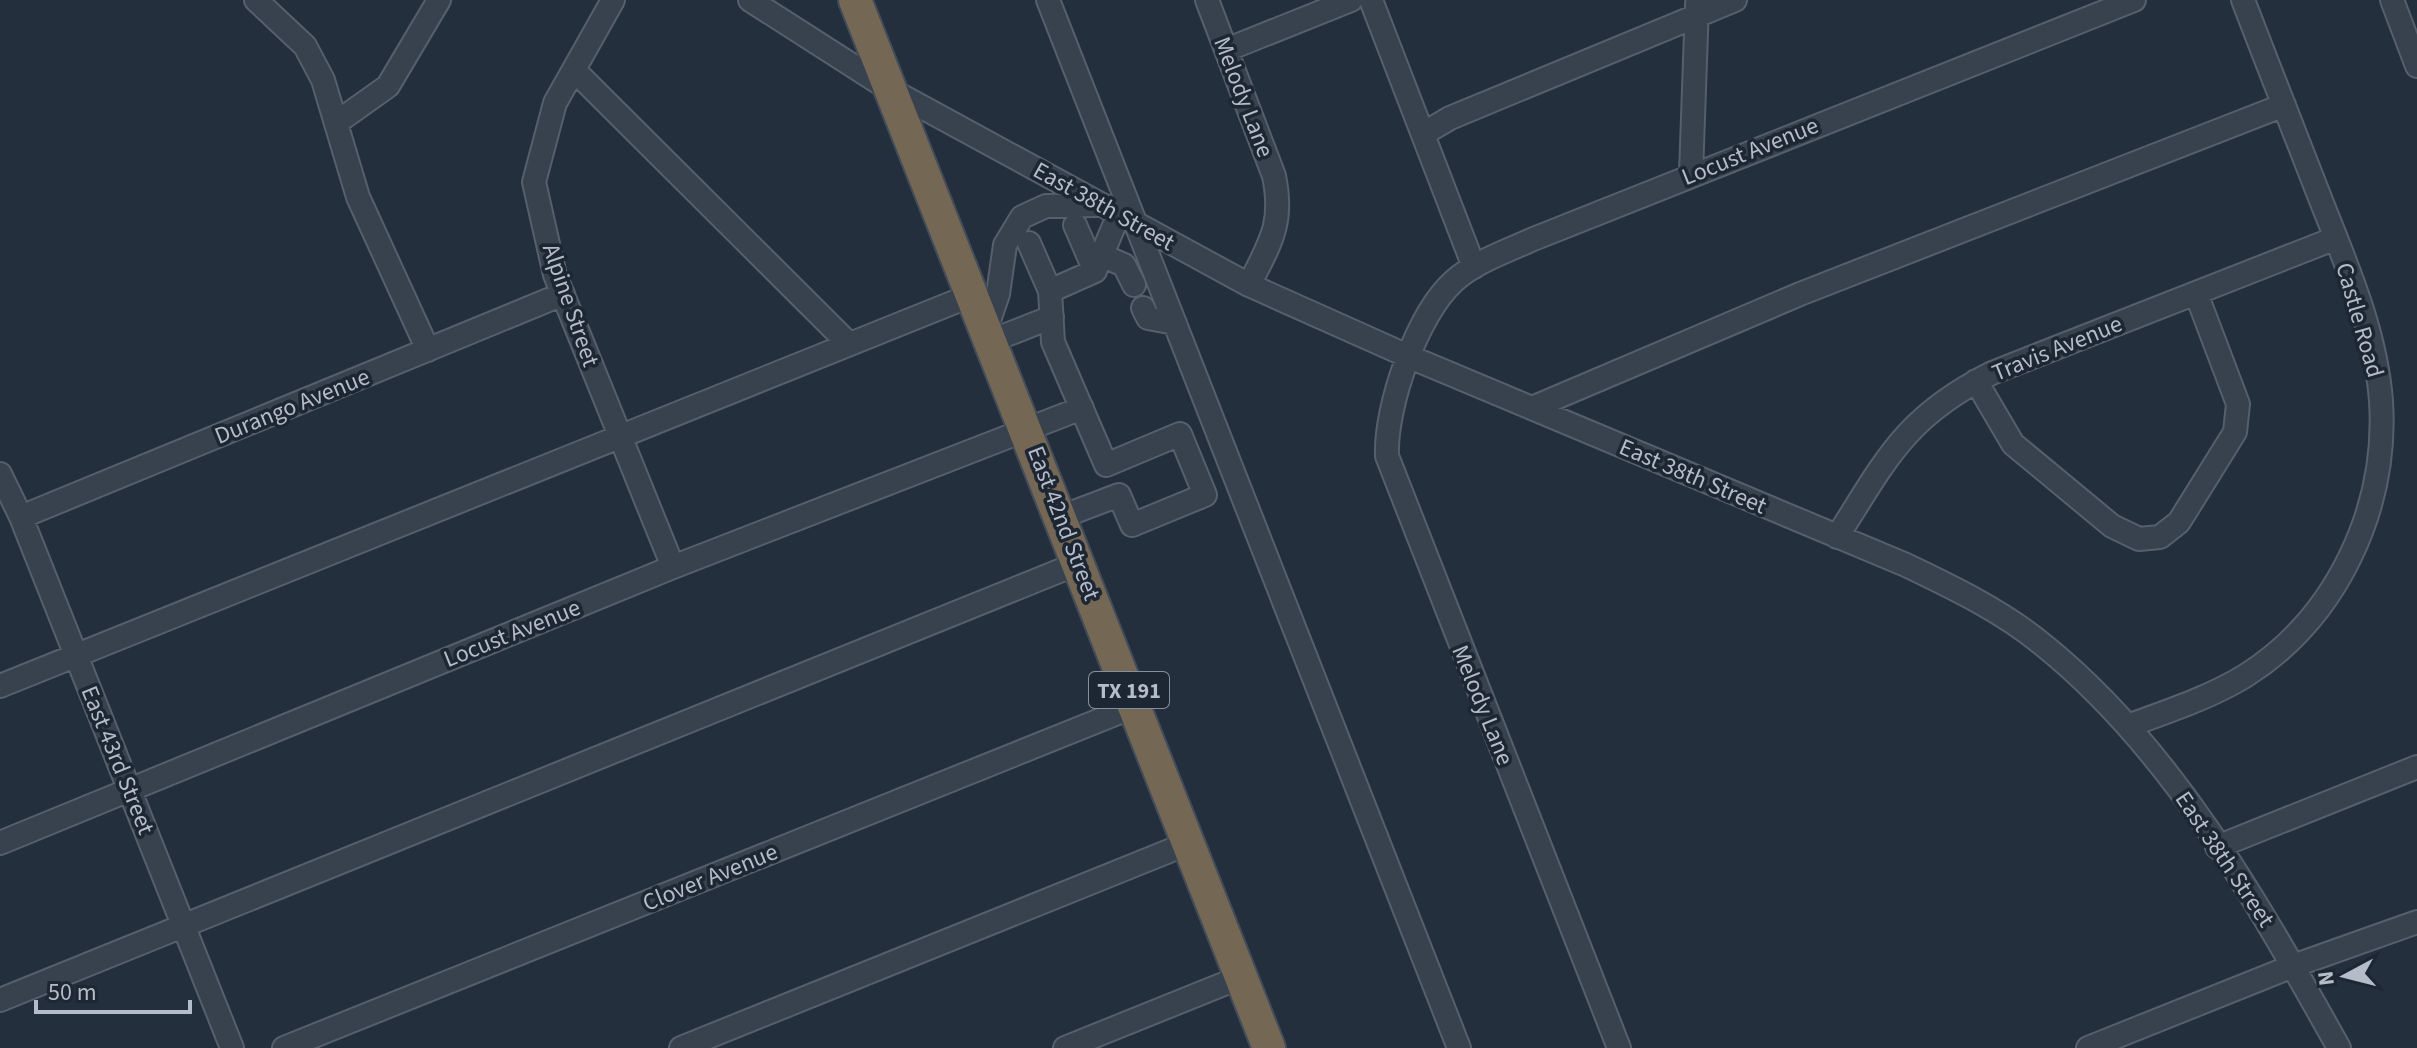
<svg xmlns="http://www.w3.org/2000/svg" width="2417" height="1048" font-family="'Source Sans 3',sans-serif">
	<style>
		.lines { fill: none; stroke-linecap: round; stroke-linejoin: round }
		.minor-casing { stroke: #565f6c; stroke-width: 26 }
		.highway-casing { stroke: #434c59; stroke-width: 36 }
		.minor { stroke: #38414e; stroke-width: 22 }
		.highway { stroke: #746855; stroke-width: 32 }
		.labels { text-anchor: middle; stroke-width: 7; stroke-linejoin: round; paint-order: stroke }
		.shield { fill: #1d2633; stroke: #878f9c; stroke-width: 2 }
		.shield-label { font-size: 22px; font-weight: bold; fill: #b4bcc9 }
		.street-label { font-size: 24px; fill: #b4bcc9; stroke: #1d2633 }
	</style>
	<rect width="100%" height="100%" fill="#242f3e"/>
	<g class="lines">
		<g class="minor-casing">
			<path id="minor" d="M 256,0 L 305,46 L 323,80 L 358,197 L 428,350
				M 613,0 L 555,103 L 534,182 L 555,275 L 673,567
				M 750,0 L 889,89 L 1249,285 L 1410,357 L 1906,565 C 1952,587 2002,611 2042,644 C 2172,748 2259,905 2339,1048
				M 1048,0 L 1459,1048
				M 1207,0 L 1274,176 C 1284,224 1270,243 1249,285
				M 1371,0 L 1474,267
				M 2392,0 L 2417,66
				M 1226,50 L 1351,0
				M 574,70 L 849,344
				M 336,123 L 388,86 L 439,0
				M 1423,134 L 1450,118 L 1735,0
				M 1691,174 L 1697,4
				M 1075,225 L 1095,271
				M 1029,243 L 1050,291 L 1053,342 L 1106,465 L 1180,434 L 1205,495 L 1132,525 L 1119,495 L 1061,517
				M 1101,255 L 1124,265 L 1134,285
				M 1050,291 L 1095,271 L 1119,214
				M 1143,308 L 1148,318 L 1175,323
				M 986,329 L 998,294 L 1005,245 L 1022,217 L 1046,206 L 1098,205
				M 991,341 L 1052,317
				M 1976,381 L 2013,444 L 2112,526 L 2139,539 L 2160,537 L 2179,522 L 2235,432 L 2238,404 L 2196,293
				M 1532,408 L 1800,294 L 2284,105
				M 0,474 L 21,517 L 232,1048
				M 21,517 L 563,294
				M 1837,537 C 1887,458 1905,417 1992,373 L 2336,238
				M 0,686 L 972,295
				M 2128,726 C 2168,711 2209,698 2245,676 C 2337,618 2388,508 2381,401 C 2376,333 2347,266 2322,203 C 2296,136 2269,68 2243,0
				M 0,843 L 673,567 L 1082,408
				M 2217,847 L 2417,767
				M 0,1000 L 1079,563
				M 284,1048 L 1135,706
				M 681,1048 L 1189,843
				M 1065,1048 L 1241,977
				M 1619,1048 L 1387,456 C 1385,407 1417,314 1454,281 C 1475,262 1505,252 1531,240 L 2134,0
				M 2088,1048 L 2293,966 L 2417,922"/>
		</g>
		<g class="highway-casing">
			<path id="highway" d="M 855,0 L 1269,1048"/>
		</g>
		<use href="#minor" class="minor"/>
		<use href="#highway" class="highway"/>
	</g>
	<g class="labels">
		<rect class="shield" x="1089" y="672" width="80" height="36" rx="6"/>
		<g class="shield-label">
			<text x="1129" y="698">TX 191</text>
		</g>
		<g class="street-label">
			<text transform="translate(1244 97) rotate(69)" y="8">Melody Lane</text>
			<text transform="translate(1750 151) rotate(-22)" y="8">Locust Avenue</text>
			<text transform="translate(1104 206) rotate(29)" y="8">East 38th Street</text>
			<text transform="translate(571 305) rotate(71)" y="8">Alpine Street</text>
			<text transform="translate(2360 320) rotate(74)" y="8">Castle Road</text>
			<text transform="translate(2057 348) rotate(-22)" y="8">Travis Avenue</text>
			<text transform="translate(292 406) rotate(-22)" y="8">Durango Avenue</text>
			<text transform="translate(1693 476) rotate(23)" y="8">East 38th Street</text>
			<text transform="translate(1064 523) rotate(69)" y="8">East 42nd Street</text>
			<text transform="translate(512 633) rotate(-22)" y="8">Locust Avenue</text>
			<text transform="translate(1483 705) rotate(68)" y="8">Melody Lane</text>
			<text transform="translate(118 760) rotate(68)" y="8">East 43rd Street</text>
			<text transform="translate(2225 859) rotate(56)" y="8">East 38th Street</text>
			<text transform="translate(710 877) rotate(-22)" y="8">Clover Avenue</text>
		</g>
	</g>
	<g transform="translate(2345 976) rotate(263)" stroke="#1d2633" stroke-width="6" paint-order="stroke">
	<path d="M0-6L14 30L0 20L-14 30Z" fill="#b4bcc9"/>
	<text y="-12" font-size="22" font-weight="bold" text-anchor="middle" fill="#b4bcc9">N</text>
	</g>
	<path d="M36 1000v12h154v-12" fill="none" stroke="#b4bcc9" stroke-width="4"/>
	<text x="48" y="1000" font-size="24" fill="#b4bcc9" stroke="#1d2633" stroke-width="6" paint-order="stroke">50 m</text>
</svg>
